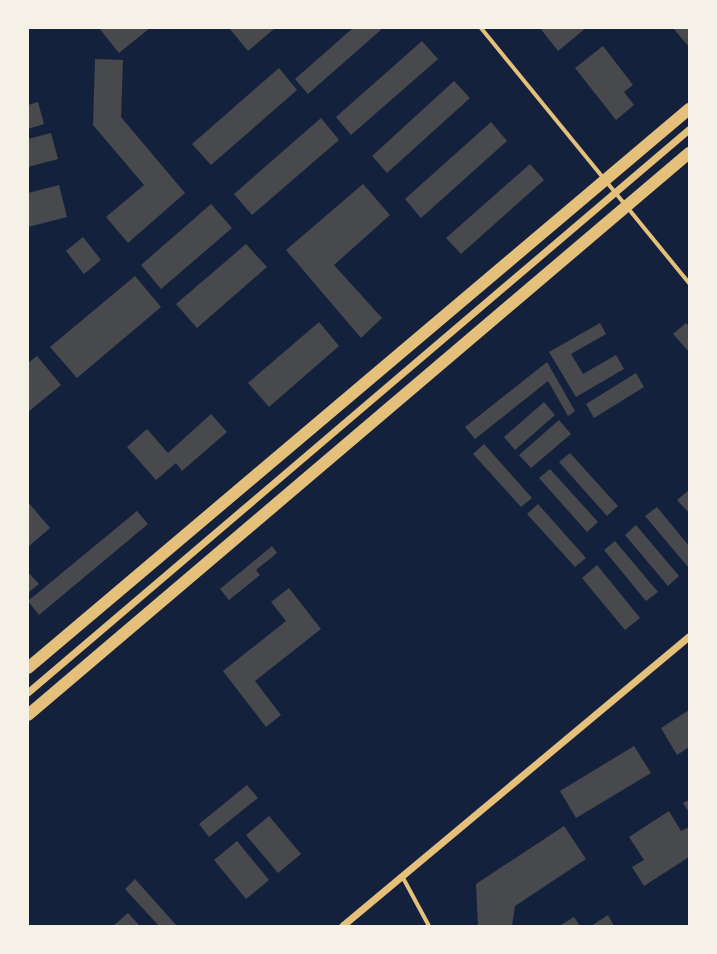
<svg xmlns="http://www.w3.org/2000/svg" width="717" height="954" font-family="Inter,sans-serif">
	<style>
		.building { fill: #48494c }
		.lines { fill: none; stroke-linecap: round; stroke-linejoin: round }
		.minor { stroke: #e5c07b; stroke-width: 4 }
		.tertiary { stroke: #e5c07b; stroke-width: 7 }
		.motorway { stroke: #e5c07b; stroke-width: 12 }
	</style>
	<rect width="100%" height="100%" fill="#14213d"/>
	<path class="building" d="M 99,28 L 150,28 L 119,53 Z
		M 229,28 L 275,28 L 248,51 Z
		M 353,28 L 383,28 L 308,94 L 295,79 Z
		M 540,28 L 586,28 L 558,51 Z
		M 673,28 L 689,28 L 689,47 Z
		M 422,41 L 438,59 L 351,135 L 336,117 Z
		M 603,46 L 633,85 L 624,92 L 634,105 L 616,120 L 575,68 Z
		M 95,59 L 123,60 L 121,117 L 185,193 L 128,243 L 106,217 L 144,185 L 93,125 Z
		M 279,68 L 297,90 L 211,165 L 192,144 Z
		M 454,81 L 470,98 L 387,173 L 372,156 Z
		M 38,102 L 44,124 L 28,129 L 28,105 Z
		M 321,118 L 339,140 L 252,215 L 234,194 Z
		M 491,122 L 507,141 L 421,218 L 405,199 Z
		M 51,133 L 58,159 L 28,167 L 28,139 Z
		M 530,164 L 544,180 L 461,254 L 446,238 Z
		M 363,184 L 390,215 L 334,265 L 382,318 L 361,338 L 286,250 Z
		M 59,185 L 67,217 L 28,227 L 28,193 Z
		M 211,204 L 232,228 L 161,289 L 141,265 Z
		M 83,237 L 101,260 L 84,274 L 66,251 Z
		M 246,244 L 267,267 L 197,328 L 176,304 Z
		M 135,276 L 161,307 L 77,378 L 50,347 Z
		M 319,322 L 339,346 L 269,407 L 248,383 Z
		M 600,323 L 606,334 L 571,354 L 583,374 L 616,355 L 624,369 L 576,397 L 549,352 Z
		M 686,323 L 689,326 L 689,352 L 673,334 Z
		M 37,356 L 61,385 L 28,412 L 28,363 Z
		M 547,362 L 575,411 L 568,416 L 548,381 L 475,439 L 465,427 Z
		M 636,373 L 644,387 L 594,418 L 586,404 Z
		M 544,402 L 555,415 L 515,450 L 504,437 Z
		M 211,414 L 227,432 L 182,471 L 176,463 L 156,480 L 127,447 L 147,429 L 168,453 Z
		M 559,420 L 571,434 L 531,468 L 519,455 Z
		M 484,444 L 532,498 L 521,507 L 473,454 Z
		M 570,453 L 618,506 L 607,516 L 559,462 Z
		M 550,469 L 598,522 L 587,532 L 539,478 Z
		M 689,490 L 689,513 L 677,500 Z
		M 28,502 L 50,528 L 28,547 Z
		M 538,504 L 586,558 L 575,567 L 527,514 Z
		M 657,507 L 689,546 L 689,566 L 688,567 L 645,516 Z
		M 137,511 L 148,524 L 39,615 L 28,601 Z
		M 636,525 L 679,576 L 668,586 L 625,535 Z
		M 615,541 L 658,592 L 646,601 L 604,550 Z
		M 272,546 L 277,553 L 256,570 L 260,575 L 229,600 L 220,589 Z
		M 597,565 L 640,618 L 625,630 L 582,578 Z
		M 28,572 L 39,584 L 29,592 L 28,591 Z
		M 289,588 L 321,629 L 255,681 L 281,715 L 266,727 L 223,671 L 286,621 L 271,602 Z
		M 689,710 L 689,747 L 677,755 L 661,728 Z
		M 634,746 L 651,773 L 576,818 L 560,791 Z
		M 247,785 L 258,798 L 209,837 L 199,824 Z
		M 689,800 L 689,812 L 683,803 Z
		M 669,811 L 681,831 L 689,827 L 689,857 L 644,886 L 632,867 L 644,860 L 629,837 Z
		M 269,816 L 301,854 L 278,873 L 246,835 Z
		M 564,826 L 586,859 L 515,906 L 512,926 L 478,926 L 476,884 Z
		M 237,841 L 269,880 L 246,899 L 214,860 Z
		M 135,879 L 177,926 L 159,926 L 125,889 Z
		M 128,913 L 140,926 L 113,926 Z
		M 608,915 L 614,926 L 591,926 Z
		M 574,917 L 580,926 L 559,926 Z"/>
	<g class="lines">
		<path class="minor" d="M 481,28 L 689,283
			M 402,876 L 429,926"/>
		<path class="tertiary" d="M 28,693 L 689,130
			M 343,926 L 689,637"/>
		<path class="motorway" d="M 28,668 L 689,109
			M 28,715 L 689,153"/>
	</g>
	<rect width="717" height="954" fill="none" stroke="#f6f1e7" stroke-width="58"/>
</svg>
